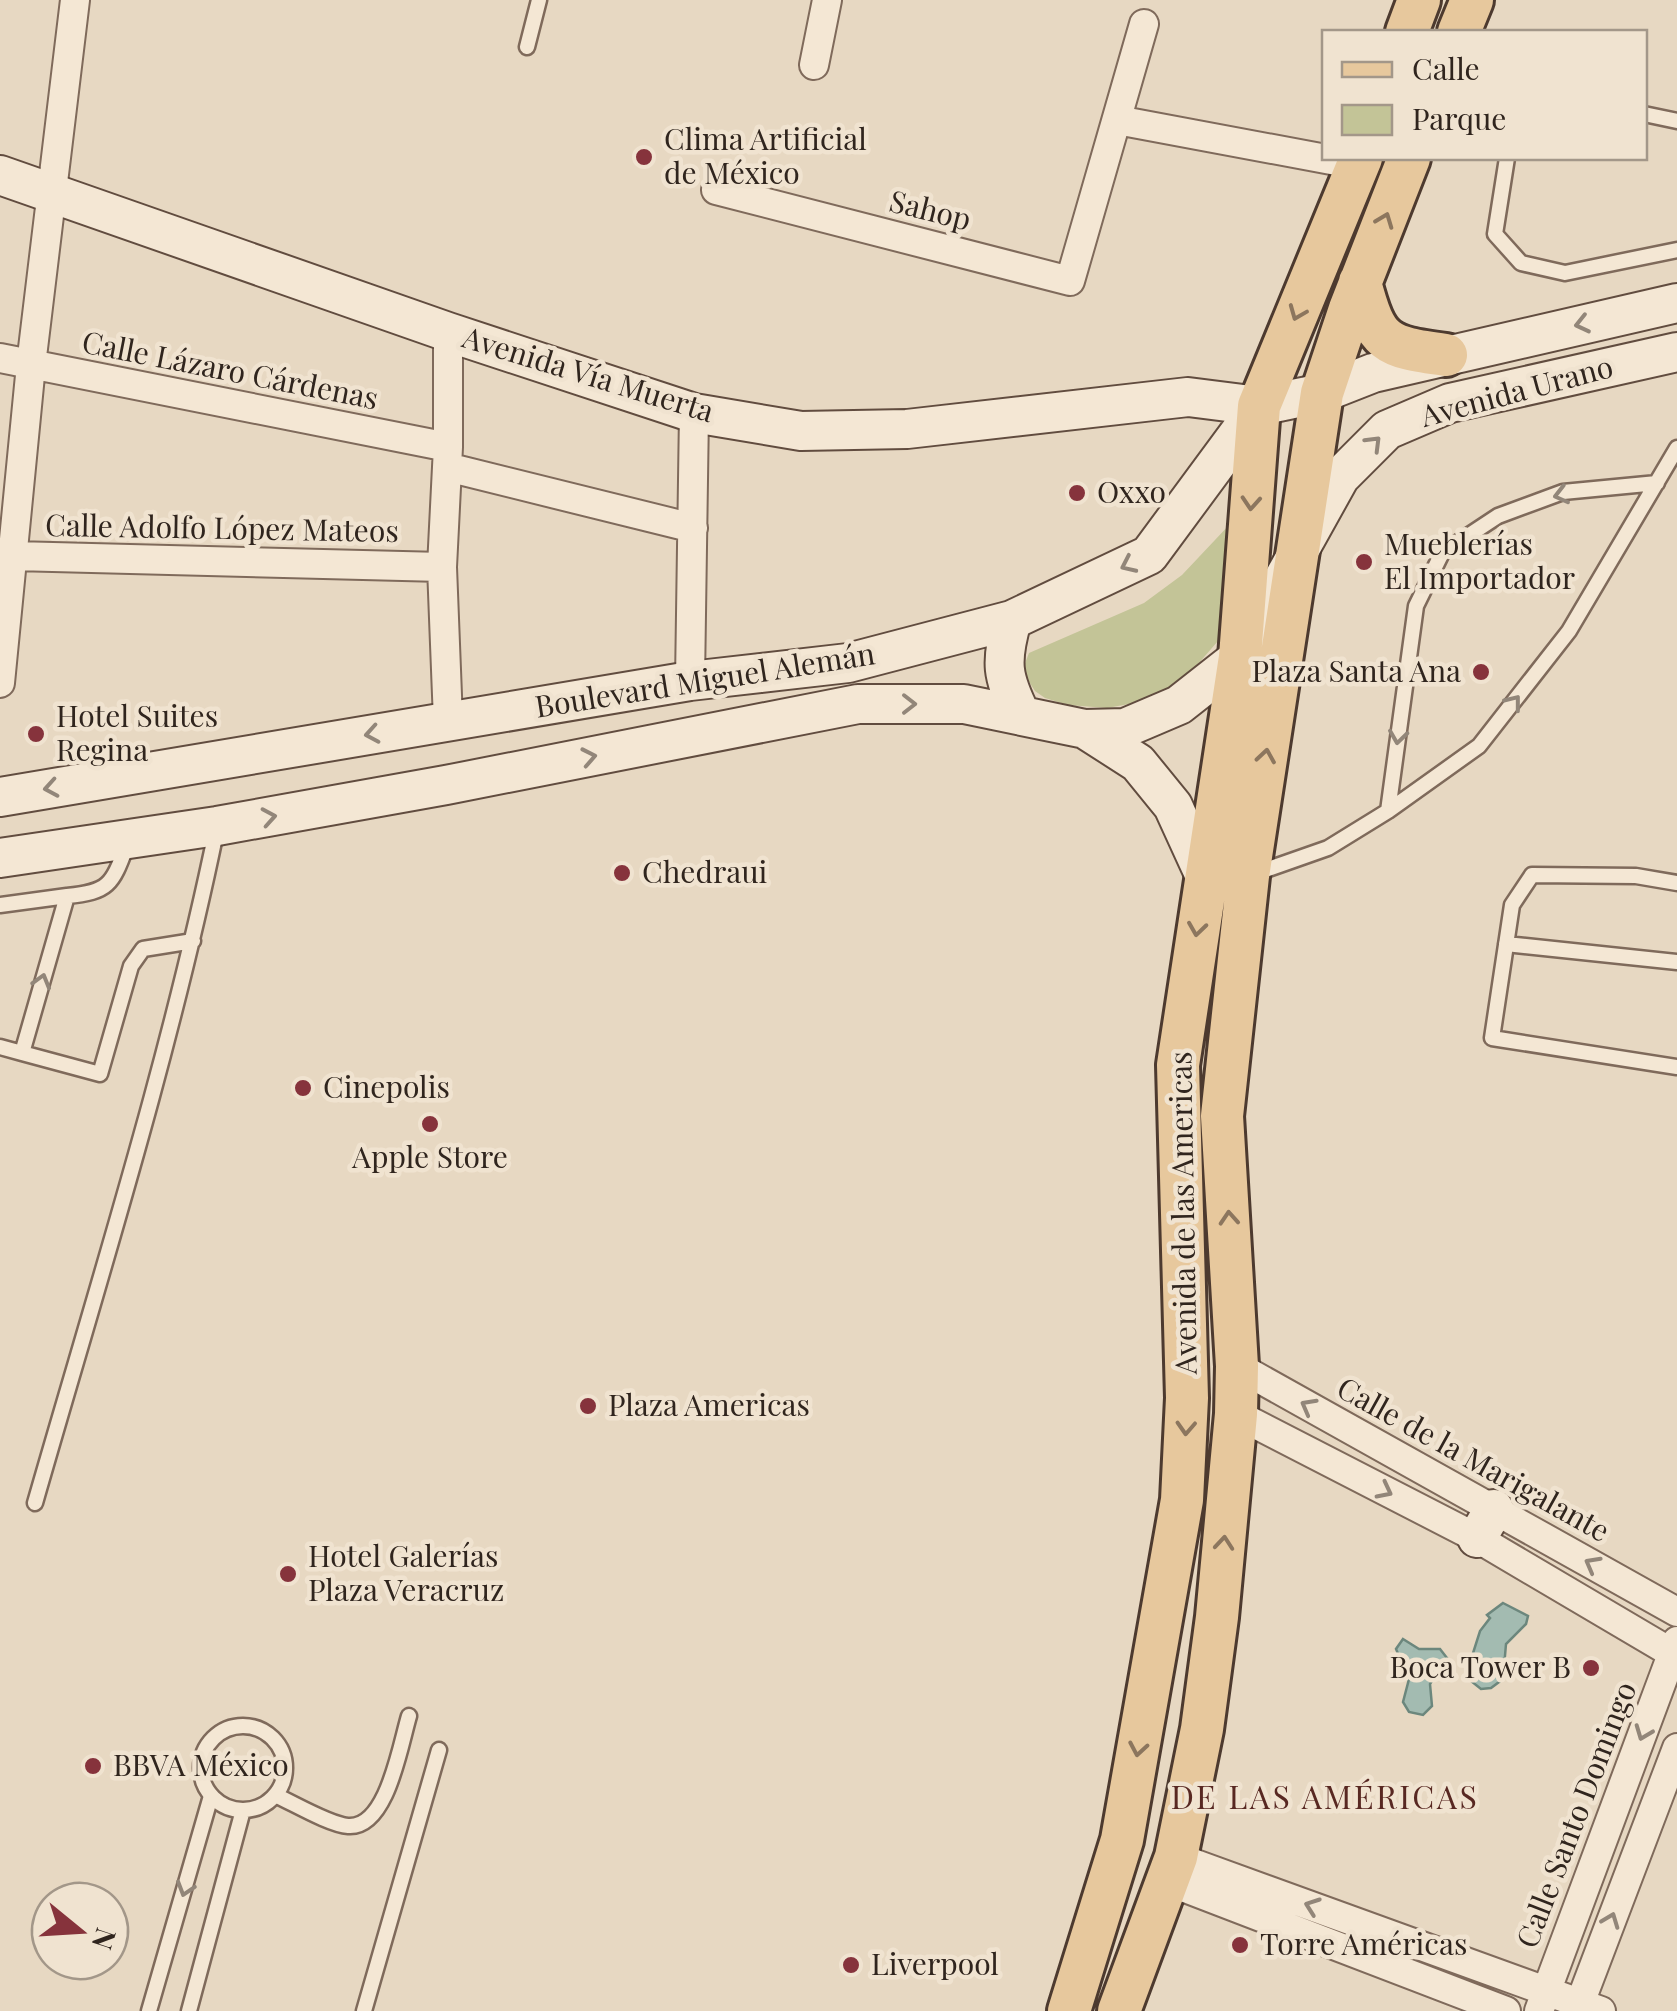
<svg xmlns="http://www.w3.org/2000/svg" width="1677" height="2011" font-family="'Playfair Display',serif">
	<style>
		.green { fill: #c3c497 }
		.water { fill: #a3bbb1; stroke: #6c877d; stroke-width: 2.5 }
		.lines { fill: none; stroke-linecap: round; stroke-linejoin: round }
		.lane-casing { stroke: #7f6a5b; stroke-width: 19 }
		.street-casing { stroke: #7f6a5b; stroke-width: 32 }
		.secondary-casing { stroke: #614c3f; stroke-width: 42 }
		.primary-casing { stroke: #4d3a2f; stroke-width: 48 }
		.lane { stroke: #f4e7d4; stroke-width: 14 }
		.street { stroke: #f4e7d4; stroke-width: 28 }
		.secondary { stroke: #f4e7d4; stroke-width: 38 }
		.primary { stroke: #e7c89d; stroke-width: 42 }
		.oneway { stroke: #8c765e }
		.oneway2 { stroke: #928679 }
		.poi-dot { fill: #86333c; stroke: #f0e3d0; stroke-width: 4 }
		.labels { text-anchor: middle; stroke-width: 9; stroke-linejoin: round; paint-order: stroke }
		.poi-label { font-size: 30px; fill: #30251e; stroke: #f0e3d0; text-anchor: start }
		.street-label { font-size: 30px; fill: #30251e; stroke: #f0e3d0 }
		.neighbourhood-label { font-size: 32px; letter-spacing: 2.5px; fill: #582822; stroke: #f0e3d0 }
	</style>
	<rect width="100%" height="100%" fill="#e7d8c2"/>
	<path class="green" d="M 1231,523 L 1236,525 L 1218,641 L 1191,672 L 1165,691 L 1129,704 L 1107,708 L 1068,705 L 1045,698 L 1035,691 L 1022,671 L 1029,653 L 1144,603 L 1182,575 Z"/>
	<path class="water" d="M 1503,1603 L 1528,1616 L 1526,1624 L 1506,1644 L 1503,1679 L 1491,1688 L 1481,1689 L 1471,1681 L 1467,1672 L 1480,1631 L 1490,1618 L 1487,1615 Z
		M 1403,1639 L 1419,1649 L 1440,1649 L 1447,1658 L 1430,1684 L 1432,1706 L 1423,1715 L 1409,1712 L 1403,1702 L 1409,1679 L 1396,1649 Z"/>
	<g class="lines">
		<g class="lane-casing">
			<path id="lane" d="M 527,47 L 539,0
				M 1644,114 L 1677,121
				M 1507,158 L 1495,234 L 1521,263 L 1565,273 L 1677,250
				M 1388,811 L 1416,606 L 1442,553 L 1498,516 L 1563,492 L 1657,483
				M 1254,874 L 1328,848 L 1388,811 L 1479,746 L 1569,631 L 1677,448
				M 1677,883 L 1636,876 L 1532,875 L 1512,905 L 1492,1038 L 1677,1067
				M 0,905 L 67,896
				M 1506,944 L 1677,962
				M 0,1047 L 22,1053 L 67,896 C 110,892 112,884 127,845
				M 22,1053 L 100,1074 L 131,966 L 143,949 L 193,941
				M 35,1503 C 99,1280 169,1059 216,832
				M201 1768a42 42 0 1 1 84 0a42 42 0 1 1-84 0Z
				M 275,1795 C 293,1803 330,1825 348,1826 C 387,1829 400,1746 409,1716
				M 149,2011 L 211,1796
				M 189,2011 L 243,1810
				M 364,2011 L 439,1750"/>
		</g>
		<g class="street-casing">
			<path id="street" d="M 814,65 L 827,0
				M 1117,120 L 1358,165
				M 716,190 L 1070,281 L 1144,24
				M 448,332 L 448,447 L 442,567 L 448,721
				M 0,358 L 448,447
				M 447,467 L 693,528
				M 0,553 L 14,556 L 442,567
				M 690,681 L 694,413
				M 0,683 L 31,365 L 75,0
				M 1237,1366 L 1677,1612
				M 1236,1414 L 1477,1538 L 1677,1656
				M 1176,1857 L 1601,2011
				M 1167,1881 L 1506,2011
				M 1539,2011 L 1677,1641
				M 1577,2011 L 1677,1748"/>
		</g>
		<g class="secondary-casing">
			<path id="secondary" d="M 0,175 L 448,332 L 694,413 L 801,431 L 907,429 L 1188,397 L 1259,406
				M 1012,620 C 1000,662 1002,677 1021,715
				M 1085,729 L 1138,763 L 1173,806 L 1205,876
				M 0,797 L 690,681 L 848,663 L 1012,620 L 1149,555 L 1259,406 L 1322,393 L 1373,373 L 1677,303
				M 0,858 L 217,826 L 446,785 L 858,704 L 964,704 L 1085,729 L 1125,728 L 1179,705 L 1240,657 L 1340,477 L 1387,430 L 1450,403 L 1677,352
				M 1477,1538 L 1494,1509"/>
		</g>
		<g class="primary-casing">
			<path id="primary" d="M 1407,32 L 1419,0
				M 1459,32 L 1472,0
				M 1360,282 C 1376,344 1385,347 1446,355
				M 1069,2011 L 1122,1840 L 1182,1500 L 1187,1398 L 1178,1065 L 1240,657 L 1259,406 L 1361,158
				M 1119,2011 L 1176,1857 L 1202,1729 L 1217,1617 L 1236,1414 L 1237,1366 L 1222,1116 L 1248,876 L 1322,393 L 1350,309 L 1409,158"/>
		</g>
		<use href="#lane" class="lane"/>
		<use href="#street" class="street"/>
		<use href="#secondary" class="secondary"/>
		<use href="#primary" class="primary"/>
	</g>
	<defs><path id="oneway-chevron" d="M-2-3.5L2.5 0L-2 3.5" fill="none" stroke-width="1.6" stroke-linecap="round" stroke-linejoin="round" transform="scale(2.5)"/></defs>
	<g class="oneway">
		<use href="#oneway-chevron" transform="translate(1385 220) rotate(-69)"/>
		<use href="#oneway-chevron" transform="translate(1297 313) rotate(112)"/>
		<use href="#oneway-chevron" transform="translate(1251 503) rotate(94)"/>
		<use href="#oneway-chevron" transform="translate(1266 756) rotate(-81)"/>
		<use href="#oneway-chevron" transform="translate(1197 929) rotate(98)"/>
		<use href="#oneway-chevron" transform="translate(1229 1218) rotate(-94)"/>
		<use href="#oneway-chevron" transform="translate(1186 1428) rotate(93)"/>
		<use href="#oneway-chevron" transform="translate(1224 1543) rotate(-85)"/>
		<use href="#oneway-chevron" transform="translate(1138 1749) rotate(100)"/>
	</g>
	<g class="oneway2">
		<use href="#oneway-chevron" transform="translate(1582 324) rotate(167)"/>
		<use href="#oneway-chevron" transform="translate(1374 443) rotate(-45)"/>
		<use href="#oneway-chevron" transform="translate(1561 495) rotate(166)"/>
		<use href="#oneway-chevron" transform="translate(1128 565) rotate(155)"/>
		<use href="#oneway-chevron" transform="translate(1514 702) rotate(-52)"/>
		<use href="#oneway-chevron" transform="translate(909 704)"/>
		<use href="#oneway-chevron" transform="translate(372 734) rotate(170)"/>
		<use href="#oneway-chevron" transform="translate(1398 737) rotate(98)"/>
		<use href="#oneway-chevron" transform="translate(589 757) rotate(-11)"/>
		<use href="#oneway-chevron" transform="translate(51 788) rotate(170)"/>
		<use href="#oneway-chevron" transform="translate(269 817) rotate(-10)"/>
		<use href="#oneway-chevron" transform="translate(42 981) rotate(-74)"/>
		<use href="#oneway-chevron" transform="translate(1308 1406) rotate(-151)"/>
		<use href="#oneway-chevron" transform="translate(1385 1491) rotate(27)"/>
		<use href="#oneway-chevron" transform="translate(1592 1564) rotate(-151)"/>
		<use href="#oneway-chevron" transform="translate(1643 1733) rotate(111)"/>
		<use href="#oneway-chevron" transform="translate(185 1889) rotate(107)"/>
		<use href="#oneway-chevron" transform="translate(1312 1906) rotate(-160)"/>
		<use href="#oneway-chevron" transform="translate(1611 1920) rotate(-69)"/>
	</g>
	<g class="poi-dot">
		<circle cx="644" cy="157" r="10"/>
		<circle cx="1077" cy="493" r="10"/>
		<circle cx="1364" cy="562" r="10"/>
		<circle cx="1481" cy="672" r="10"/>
		<circle cx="36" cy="734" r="10"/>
		<circle cx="622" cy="873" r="10"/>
		<circle cx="303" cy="1088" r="10"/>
		<circle cx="430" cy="1124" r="10"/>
		<circle cx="588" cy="1406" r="10"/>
		<circle cx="288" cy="1574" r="10"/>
		<circle cx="1591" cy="1668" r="10"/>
		<circle cx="93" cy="1766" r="10"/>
		<circle cx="1240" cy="1945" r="10"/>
		<circle cx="851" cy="1965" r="10"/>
	</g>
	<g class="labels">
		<g class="poi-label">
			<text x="664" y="150">Clima Artificial<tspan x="664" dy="34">de México</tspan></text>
			<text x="1097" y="503">Oxxo</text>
			<text x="1384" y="555">Mueblerías<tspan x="1384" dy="34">El Importador</tspan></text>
			<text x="1461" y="682" text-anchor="end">Plaza Santa Ana</text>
			<text x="56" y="727">Hotel Suites<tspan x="56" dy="34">Regina</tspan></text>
			<text x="642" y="883">Chedraui</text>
			<text x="323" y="1098">Cinepolis</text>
			<text x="430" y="1168" text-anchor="middle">Apple Store</text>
			<text x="608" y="1416">Plaza Americas</text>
			<text x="308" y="1567">Hotel Galerías<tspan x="308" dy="34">Plaza Veracruz</tspan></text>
			<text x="1571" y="1678" text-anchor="end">Boca Tower B</text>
			<text x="113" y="1776">BBVA México</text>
			<text x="1260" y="1955">Torre Américas</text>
			<text x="871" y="1975">Liverpool</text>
		</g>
		<g class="street-label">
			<text transform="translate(930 211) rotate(14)" y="10">Sahop</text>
			<text transform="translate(230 371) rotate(11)" y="10">Calle Lázaro Cárdenas</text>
			<text transform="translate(588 375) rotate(17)" y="10">Avenida Vía Muerta</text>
			<text transform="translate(1517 392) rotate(-15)" y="10">Avenida Urano</text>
			<text transform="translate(222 529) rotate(1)" y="10">Calle Adolfo López Mateos</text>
			<text transform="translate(705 681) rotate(-9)" y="10">Boulevard Miguel Alemán</text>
			<text transform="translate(1184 1213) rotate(-91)" y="10">Avenida de las Americas</text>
			<text transform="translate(1473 1460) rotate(29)" y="10">Calle de la Marigalante</text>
			<text transform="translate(1577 1815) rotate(-69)" y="10">Calle Santo Domingo</text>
		</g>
		<g class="neighbourhood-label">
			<text x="1325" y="1809">DE LAS AMÉRICAS</text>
		</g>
	</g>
	<rect x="1322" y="30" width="325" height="130" fill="#f0e3d0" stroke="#a39789" stroke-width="2.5"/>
	<rect x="1342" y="62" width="50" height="15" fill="#e7c89d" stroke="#a39789" stroke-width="2.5"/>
	<text x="1412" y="80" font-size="30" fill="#30251e">Calle</text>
	<rect x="1342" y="105" width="50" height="30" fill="#c3c497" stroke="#a39789" stroke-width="2.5"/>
	<text x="1412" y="130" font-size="30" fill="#30251e">Parque</text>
	<g transform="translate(80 1931) rotate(108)"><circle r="48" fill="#f0e3d0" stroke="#a39789" stroke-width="2.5"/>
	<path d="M0-8L18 38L0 25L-18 38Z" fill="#86333c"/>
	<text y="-15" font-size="28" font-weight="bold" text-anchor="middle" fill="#30251e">N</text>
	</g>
</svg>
